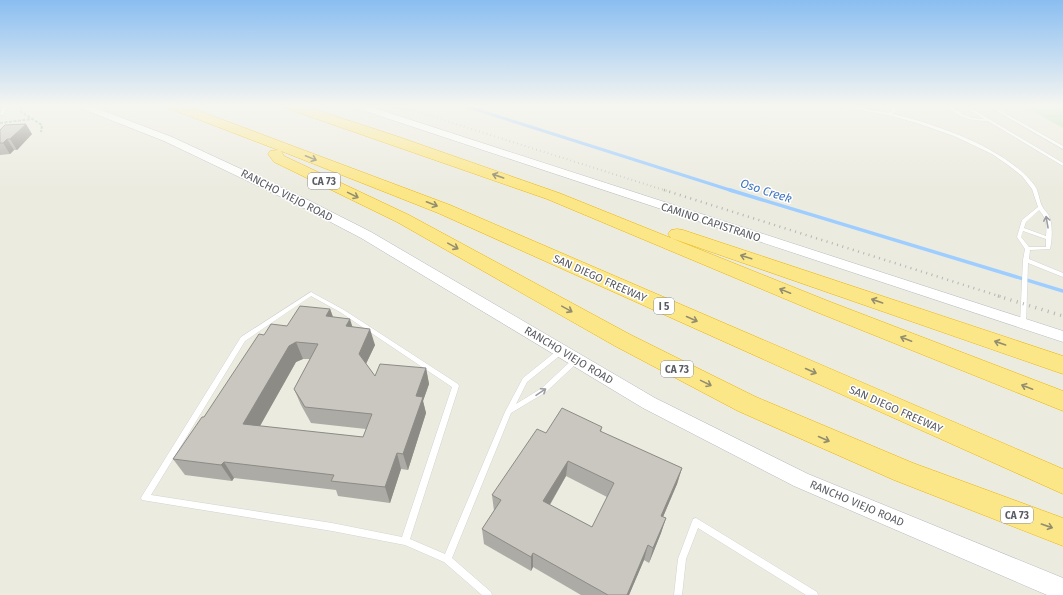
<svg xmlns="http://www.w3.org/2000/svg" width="1063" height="595" font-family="'Fira Sans',sans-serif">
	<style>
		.green { fill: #bce4bf }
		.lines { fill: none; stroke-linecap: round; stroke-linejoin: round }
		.stream-far1 { stroke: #9ecdff; stroke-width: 3 }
		.stream { stroke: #9ecdff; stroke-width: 3.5 }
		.service-casing { stroke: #b8bac0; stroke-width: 0.5 }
		.minor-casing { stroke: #b8bac0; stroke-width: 1 }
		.tertiary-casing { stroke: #b8bac0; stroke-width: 1 }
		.secondary-casing { stroke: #b6b9bf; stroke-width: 1 }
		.motorway-casing { stroke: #ecb401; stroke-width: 1 }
		.path { stroke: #96c5a7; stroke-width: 2; stroke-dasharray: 3 1.5; stroke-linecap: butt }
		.service { fill: #fff; fill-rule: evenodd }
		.minor { fill: #fff; fill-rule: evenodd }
		.tertiary { fill: #fff; fill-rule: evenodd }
		.secondary { fill: #fff; fill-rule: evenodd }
		.motorway { fill: #fce788; fill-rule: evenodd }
		.rail-far2 { stroke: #b4b5b5; stroke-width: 2; stroke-dasharray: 0.5 3.5; stroke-linecap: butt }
		.rail-far1 { stroke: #b4b5b5; stroke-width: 2.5; stroke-dasharray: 1 4.5; stroke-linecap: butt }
		.rail { stroke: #b4b5b5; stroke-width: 3.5; stroke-dasharray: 1 5.5; stroke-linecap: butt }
		.wall { fill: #adaba5; fill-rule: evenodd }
		.shaded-wall { fill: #8d8b86 }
		.building { fill: #c9c7c0; stroke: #8d8b86; fill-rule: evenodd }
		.oneway { stroke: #928d6f }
		.oneway2 { stroke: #9b9da1 }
		.labels { text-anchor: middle; stroke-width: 3; stroke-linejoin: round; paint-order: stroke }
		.shield { fill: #fff; stroke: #8b8d91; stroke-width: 1 }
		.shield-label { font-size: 10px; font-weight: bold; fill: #595c62 }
		.street-label { font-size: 11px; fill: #595c62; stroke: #fff }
		.water-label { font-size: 12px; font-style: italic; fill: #4176c1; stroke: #fff }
	</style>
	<rect width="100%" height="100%" fill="#ecebe0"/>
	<path class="green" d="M 1023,106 L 1063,106 L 1063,128 Z"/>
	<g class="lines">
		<path class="stream-far1" d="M 465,106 L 733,191"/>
		<path class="stream" d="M 730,190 L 1063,291"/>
		<g class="service-casing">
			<path id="service" d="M 841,106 L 848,106 L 889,113 L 892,110 L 892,109 L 884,106 L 890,106 L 894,107 L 896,110 L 893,114 C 936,124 1008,149 1035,186 C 1039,192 1039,200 1042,206 C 1044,210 1047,212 1049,216 C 1053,224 1052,241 1050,249 L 1030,250 L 1029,259 L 1063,273 L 1063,277 L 1028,263 L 1026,324 L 1025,325 L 1021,325 L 1020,324 L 1023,260 L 1025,249 L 1017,237 L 1022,220 L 1038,207 L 1032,189 L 1022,176 L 1008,165 L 992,154 L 954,136 L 917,123 L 888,115 L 843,107 ZM 1039,210 C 1047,219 1047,225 1046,236 L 1024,228 L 1026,222 ZM 1023,231 L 1046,239 L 1046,247 L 1029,247 L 1021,237 Z
				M 946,106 C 953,106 958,112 964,115 C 970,118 977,119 984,119 L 963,106 L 967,106 L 1063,163 L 1063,166 L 988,121 C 972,121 958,117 946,106 Z
				M 988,106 L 992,106 L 1063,146 L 1063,149 Z
				M 311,292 L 344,310 L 458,384 L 459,386 L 410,539 L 445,554 L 505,412 L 523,378 L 559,349 L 563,349 L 564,351 L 563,353 L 527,382 L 516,404 L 542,388 L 574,358 L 578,358 L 579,360 L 578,362 L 546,392 L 511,413 L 452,558 L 491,592 L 492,595 L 482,595 L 444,562 L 405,545 L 332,531 L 142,500 L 141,498 L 142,496 L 241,337 ZM 311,296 L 340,312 L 452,387 L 402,537 L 332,523 L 151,495 L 245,341 Z
				M 696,518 L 817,592 L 818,595 L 806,595 L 698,528 L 686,559 L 682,595 L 674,595 L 678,559 L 693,519 Z"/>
		</g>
		<g class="minor-casing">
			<path id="minor" d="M 2,106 L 8,106 L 3,115 L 0,115 Z"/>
		</g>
		<g class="tertiary-casing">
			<path id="tertiary" d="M 355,106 L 368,106 L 1063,331 L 1063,342 L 356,108 Z"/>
		</g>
		<g class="secondary-casing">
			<path id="secondary" d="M 78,106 L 91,106 L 172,137 L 308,200 L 371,232 L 655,398 L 808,474 L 1063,578 L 1063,595 L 1047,595 L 794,486 L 643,408 L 361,238 L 300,206 L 164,141 L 80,108 Z"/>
		</g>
		<g class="motorway-casing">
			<path id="motorway" d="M 169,106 L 186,106 L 450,205 L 1063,469 L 1063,494 L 438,213 L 281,151 L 284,156 L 409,215 L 631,335 L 756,397 L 913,463 L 1063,518 L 1063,546 L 894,480 L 738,411 L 615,346 L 397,222 L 274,162 L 268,154 L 270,151 L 278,150 L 171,109 Z
				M 286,106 L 304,106 L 396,136 L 559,193 L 671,238 L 668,234 L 671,230 L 677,229 L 683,230 L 1063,356 L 1063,374 L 671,238 L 828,301 L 1063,391 L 1063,411 L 814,311 L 547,199 L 288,109 Z"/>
		</g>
		<path class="path" d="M 21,106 L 21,112 L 42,125 L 41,132
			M 0,123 L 32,119"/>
		<use href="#service" class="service"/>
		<use href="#minor" class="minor"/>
		<use href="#tertiary" class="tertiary"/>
		<use href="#secondary" class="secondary"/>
		<use href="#motorway" class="motorway"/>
		<path class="rail-far2" d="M 389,106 L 404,110
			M 399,106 L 667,191"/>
		<path class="rail-far1" d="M 664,190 L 1002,297"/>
		<path class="rail" d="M 998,296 L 1063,316"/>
	</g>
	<path class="wall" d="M 0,130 L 32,134 L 17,150 L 14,150 L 10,154 L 0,155 Z
		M 330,309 L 333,317 L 353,327 L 375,345 L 366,364 L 375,376 L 426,368 L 429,384 L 423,401 L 426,413 L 408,470 L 401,469 L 390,503 L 338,496 L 336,490 L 234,478 L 232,481 L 185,475 L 173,459 L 264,335 ZM 303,359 L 310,359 L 294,389 L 301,405 L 311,423 L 366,429 L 363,437 L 260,426 L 296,362 Z
		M 602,427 L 601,432 L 682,468 L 677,484 L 663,517 L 666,518 L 661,533 L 649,563 L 644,560 L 629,595 L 581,595 L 533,567 L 531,571 L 484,544 L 482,529 L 494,511 L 492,495 L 546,433 ZM 566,476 L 607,497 L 592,527 L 550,505 Z"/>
	<path class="shaded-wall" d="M 26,124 L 32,134 L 17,150 L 10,139 Z
		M 7,139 L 14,150 L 10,154 L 3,143 Z
		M 330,309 L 336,325 L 326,316 Z
		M 350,319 L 355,335 L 346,326 Z
		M 370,329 L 375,345 L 363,370 L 359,354 Z
		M 296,342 L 303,359 L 296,362 L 252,440 L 243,424 L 289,346 Z
		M 426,368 L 429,384 L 423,401 L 426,413 L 408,470 L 403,454 L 416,396 Z
		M 397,453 L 401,469 L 390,503 L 385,487 Z
		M 568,461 L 566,476 L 543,516 L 543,501 Z
		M 224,462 L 234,478 L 232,481 L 221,465 Z
		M 682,468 L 677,484 L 657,531 L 661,516 Z
		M 666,518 L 661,533 L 649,563 L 653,548 Z
		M 648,545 L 644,560 L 629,595 L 627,595 Z
		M 533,553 L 533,567 L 531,571 L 531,557 Z"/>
	<path class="building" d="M 26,124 L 10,139 L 7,139 L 3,143 L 0,143 L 0,130 L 5,125 Z
		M 300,306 L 330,309 L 326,316 L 350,319 L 346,326 L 370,329 L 359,354 L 375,376 L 380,364 L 426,368 L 416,396 L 423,397 L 403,454 L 397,453 L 385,487 L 331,481 L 334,475 L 224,462 L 221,465 L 173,459 L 202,417 L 204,417 L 259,334 L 264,335 L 271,324 L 287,326 ZM 296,342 L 318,344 L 294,389 L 305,407 L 372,414 L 363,437 L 243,424 L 289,346 Z
		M 562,408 L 602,427 L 600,431 L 682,468 L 661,516 L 666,518 L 653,548 L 648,545 L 627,595 L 608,595 L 533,553 L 531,557 L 482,529 L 501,500 L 492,495 L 537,429 L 546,433 ZM 568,461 L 614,483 L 592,527 L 543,501 Z"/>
	<defs><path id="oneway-shaft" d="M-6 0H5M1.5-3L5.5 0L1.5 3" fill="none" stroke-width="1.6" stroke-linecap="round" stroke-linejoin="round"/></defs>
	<g class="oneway">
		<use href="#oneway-shaft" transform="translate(311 158) rotate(22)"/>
		<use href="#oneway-shaft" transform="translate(498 176) rotate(-161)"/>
		<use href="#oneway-shaft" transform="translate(353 195) rotate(26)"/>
		<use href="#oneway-shaft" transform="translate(432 204) rotate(21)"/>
		<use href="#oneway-shaft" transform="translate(453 246) rotate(29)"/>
		<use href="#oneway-shaft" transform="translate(746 257) rotate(-162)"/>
		<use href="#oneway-shaft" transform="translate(785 291) rotate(-158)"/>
		<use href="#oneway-shaft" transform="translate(877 301) rotate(-161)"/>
		<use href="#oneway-shaft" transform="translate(567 309) rotate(29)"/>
		<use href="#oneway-shaft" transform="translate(692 319) rotate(24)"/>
		<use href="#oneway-shaft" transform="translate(906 339) rotate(-159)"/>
		<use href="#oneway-shaft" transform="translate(1000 343) rotate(-161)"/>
		<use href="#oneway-shaft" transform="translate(811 371) rotate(24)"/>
		<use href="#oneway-shaft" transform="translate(706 383) rotate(26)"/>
		<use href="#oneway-shaft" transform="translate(1027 387) rotate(-159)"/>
		<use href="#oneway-shaft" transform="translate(824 439) rotate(24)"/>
		<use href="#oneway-shaft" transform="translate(1047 526) rotate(19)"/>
	</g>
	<g class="oneway2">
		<use href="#oneway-shaft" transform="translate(1047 222) rotate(-100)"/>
		<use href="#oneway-shaft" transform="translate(541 392) rotate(-34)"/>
	</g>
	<linearGradient id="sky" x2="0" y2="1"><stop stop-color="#8abef1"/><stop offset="0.56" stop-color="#f6f6f1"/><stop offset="1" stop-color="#f6f6f1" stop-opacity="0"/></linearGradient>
	<rect width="1063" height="189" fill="url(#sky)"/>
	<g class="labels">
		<g class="shield">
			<rect x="308" y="173" width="32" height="16" rx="3"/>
			<rect x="654" y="298" width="20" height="16" rx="3"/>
			<rect x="661" y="361" width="32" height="16" rx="3"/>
			<rect x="1001" y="507" width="32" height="16" rx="3"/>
		</g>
		<g class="shield-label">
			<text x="324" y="185">CA 73</text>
			<text x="664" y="310">I 5</text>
			<text x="677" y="373">CA 73</text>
			<text x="1017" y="519">CA 73</text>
		</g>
		<g class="street-label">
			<text transform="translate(287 195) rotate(27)" y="4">RANCHO VIEJO ROAD</text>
			<text transform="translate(711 222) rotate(18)" y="4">CAMINO CAPISTRANO</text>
			<text transform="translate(600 278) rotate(24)" y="4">SAN DIEGO FREEWAY</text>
			<text transform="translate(569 355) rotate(31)" y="4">RANCHO VIEJO ROAD</text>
			<text transform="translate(896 409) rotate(24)" y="4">SAN DIEGO FREEWAY</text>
			<text transform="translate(857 503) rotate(23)" y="4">RANCHO VIEJO ROAD</text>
		</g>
		<g class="water-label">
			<text transform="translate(766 191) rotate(18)" y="4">Oso Creek</text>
		</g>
	</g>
</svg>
